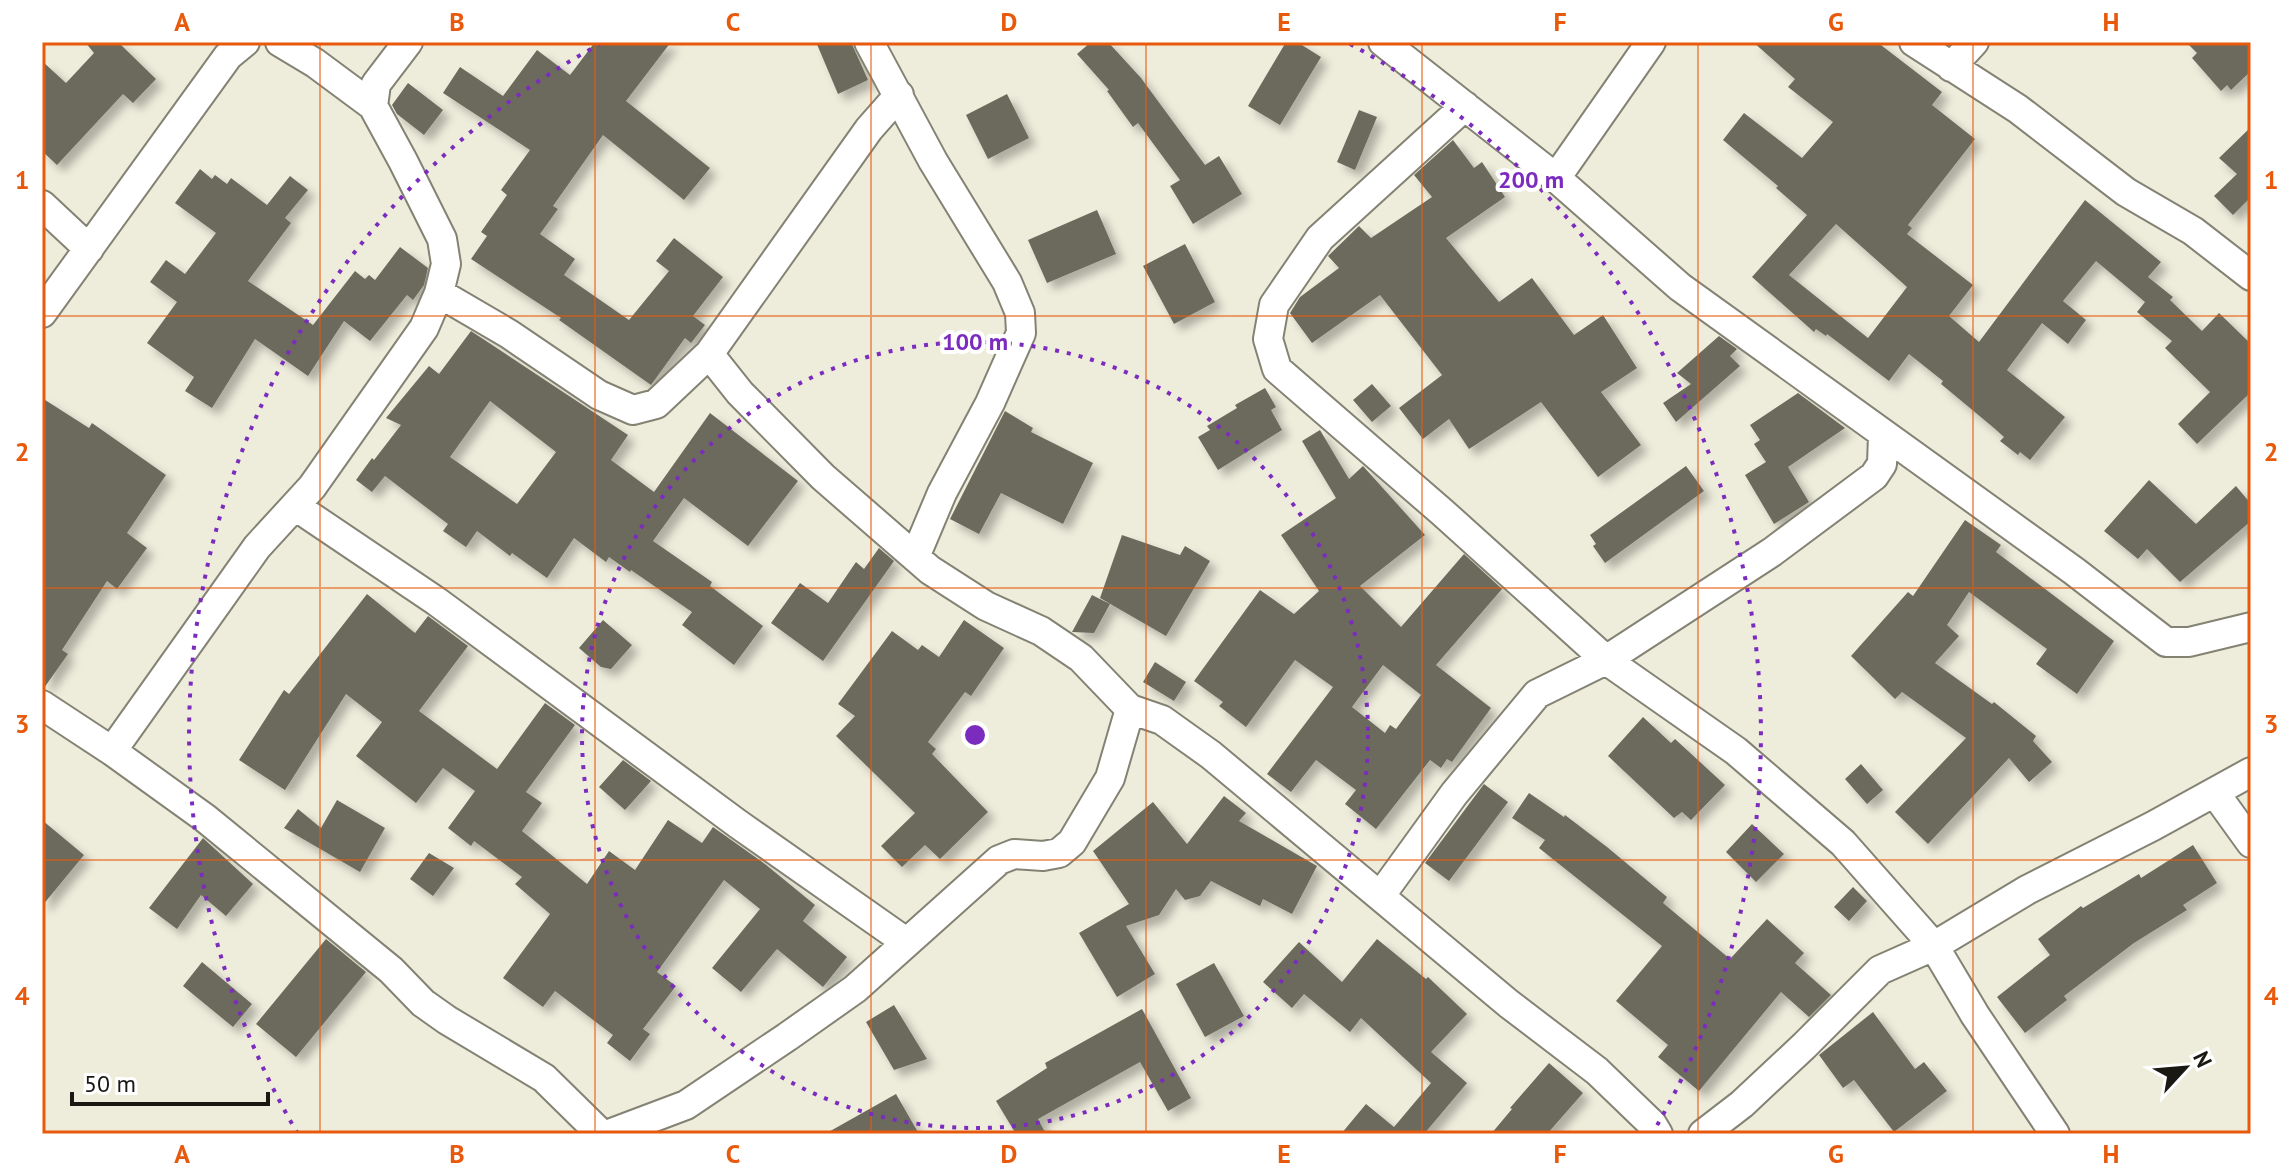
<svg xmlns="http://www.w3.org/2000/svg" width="2293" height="1176" font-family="'PT Sans',sans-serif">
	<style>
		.building { fill: #6c6b5d; fill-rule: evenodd; filter: url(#shadow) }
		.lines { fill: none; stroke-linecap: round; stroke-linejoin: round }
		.minor-casing { stroke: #838273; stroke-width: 32 }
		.minor { stroke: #fff; stroke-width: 28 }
		.grid { fill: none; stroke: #e8590c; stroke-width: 2; stroke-opacity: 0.55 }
		.ring { fill: none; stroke: #7b2cbf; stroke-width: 4; stroke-dasharray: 4 8 }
		.centre { fill: #7b2cbf; stroke: #fff; stroke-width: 4 }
		.ring-label { font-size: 24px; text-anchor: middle; font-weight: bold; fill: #7b2cbf; stroke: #fff; stroke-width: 8; stroke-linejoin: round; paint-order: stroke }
		.neatline { fill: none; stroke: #e8590c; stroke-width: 3 }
		.grid-label { font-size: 26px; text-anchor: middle; font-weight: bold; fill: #e8590c }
	</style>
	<defs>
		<filter id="shadow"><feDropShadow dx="7" dy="7" stdDeviation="4" flood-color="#0004"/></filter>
	</defs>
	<rect width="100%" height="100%" fill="#eeeddc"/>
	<path class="building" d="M 85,42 L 118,42 L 156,79 L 133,103 L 123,94 L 57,165 L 42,151 L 42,61 L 66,83 L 94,53 Z
		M 595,42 L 671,42 L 626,101 L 710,168 L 684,200 L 603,135 L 553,206 L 558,209 L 540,234 L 575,259 L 564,275 L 629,320 L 669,271 L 656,261 L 674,238 L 723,277 L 693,316 L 705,325 L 691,343 L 685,338 L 651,385 L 559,320 L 561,318 L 471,259 L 487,236 L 481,232 L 507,195 L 501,190 L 530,150 L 443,93 L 460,67 L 503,96 L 537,50 L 570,75 Z
		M 816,42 L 851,42 L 868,80 L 838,94 Z
		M 1091,42 L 1108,42 L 1141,78 L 1205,165 L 1219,156 L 1242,194 L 1193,224 L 1170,186 L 1180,180 L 1138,123 L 1133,127 L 1107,91 L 1109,90 L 1077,54 Z
		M 1286,42 L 1297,42 L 1321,57 L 1280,125 L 1248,106 Z
		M 1753,42 L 1877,42 L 1942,92 L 1932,105 L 1975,139 L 1908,225 L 1912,228 L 1907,234 L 1973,285 L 1949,316 L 1979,342 L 2085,200 L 2161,262 L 2148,277 L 2173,297 L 2170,300 L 2202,331 L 2219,313 L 2251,344 L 2251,392 L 2197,444 L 2178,424 L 2210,392 L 2165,348 L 2172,341 L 2137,312 L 2145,302 L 2096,261 L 2063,301 L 2086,320 L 2068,344 L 2042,323 L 2007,370 L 2065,417 L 2030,460 L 2020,452 L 2018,455 L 2000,441 L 2004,437 L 1994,428 L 1941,384 L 1943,381 L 1909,354 L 1889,381 L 1827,334 L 1826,336 L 1816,329 L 1814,332 L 1752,277 L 1807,215 L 1776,188 L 1778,186 L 1723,140 L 1744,113 L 1802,158 L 1833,122 L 1788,87 L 1795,79 ZM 1836,224 L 1907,287 L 1868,338 L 1789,275 Z
		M 2186,42 L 2251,42 L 2251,71 L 2231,90 L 2227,85 L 2221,91 L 2192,58 L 2197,53 Z
		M 408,83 L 443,110 L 424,135 L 397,114 L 392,105 Z
		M 1007,94 L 1029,138 L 988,159 L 966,115 Z
		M 1359,110 L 1377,117 L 1355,170 L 1337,162 Z
		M 2251,127 L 2251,197 L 2233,215 L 2214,196 L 2237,174 L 2219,158 Z
		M 1453,140 L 1474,168 L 1482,162 L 1505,197 L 1446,238 L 1499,302 L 1532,278 L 1574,335 L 1603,315 L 1637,368 L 1601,392 L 1641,445 L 1598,477 L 1541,402 L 1469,449 L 1449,419 L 1423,439 L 1399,408 L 1442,375 L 1380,295 L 1312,343 L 1290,313 L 1300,297 L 1339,268 L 1328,256 L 1359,226 L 1371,238 L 1432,197 L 1414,175 Z
		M 200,169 L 212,179 L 215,175 L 227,184 L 231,178 L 267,205 L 290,176 L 308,190 L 285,218 L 291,223 L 248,281 L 313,325 L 355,271 L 365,279 L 369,275 L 375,280 L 400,247 L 428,268 L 424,285 L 413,300 L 407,295 L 370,341 L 344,321 L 308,376 L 255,339 L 212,408 L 185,391 L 194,377 L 147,343 L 177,302 L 150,282 L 166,260 L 185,274 L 216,233 L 175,203 Z
		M 1097,210 L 1116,254 L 1047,283 L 1028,240 Z
		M 1185,244 L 1215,302 L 1174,324 L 1143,266 Z
		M 471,331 L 628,435 L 611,460 L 654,492 L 710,413 L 798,481 L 748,546 L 684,498 L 653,541 L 712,582 L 710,586 L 763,626 L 734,665 L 682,625 L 692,612 L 631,570 L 630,572 L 609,557 L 606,562 L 574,538 L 547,578 L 512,553 L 510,556 L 477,531 L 466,547 L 443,531 L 448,524 L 385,476 L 372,492 L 356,480 L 372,458 L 374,460 L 401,425 L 386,418 L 429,366 L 439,374 ZM 490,401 L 556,452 L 517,504 L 450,457 Z
		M 1719,336 L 1737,349 L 1730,356 L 1740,366 L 1676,422 L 1663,403 L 1691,384 L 1677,373 Z
		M 1372,384 L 1391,406 L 1372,422 L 1353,400 Z
		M 1265,388 L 1276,407 L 1271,410 L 1282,430 L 1218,470 L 1198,437 L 1210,430 L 1207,426 L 1237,408 L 1235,405 Z
		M 1798,393 L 1845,428 L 1788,467 L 1809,502 L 1774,524 L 1745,475 L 1766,462 L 1754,444 L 1760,440 L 1750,425 Z
		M 42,398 L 89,428 L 92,423 L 166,475 L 127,533 L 147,548 L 117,589 L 107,581 L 62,650 L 68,654 L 44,688 Z
		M 1005,411 L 1033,428 L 1031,432 L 1093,463 L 1063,524 L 1001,493 L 979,534 L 950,519 Z
		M 1320,430 L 1349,479 L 1363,466 L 1425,535 L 1360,586 L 1401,627 L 1464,554 L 1502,589 L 1436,665 L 1491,708 L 1452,762 L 1447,759 L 1441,768 L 1430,760 L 1376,829 L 1345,804 L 1356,790 L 1316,760 L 1291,792 L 1267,774 L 1333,687 L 1295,660 L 1246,727 L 1219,706 L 1223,702 L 1194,681 L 1260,590 L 1294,614 L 1319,591 L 1281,535 L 1336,498 L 1302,441 ZM 1383,665 L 1421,695 L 1396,729 L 1390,725 L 1385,733 L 1352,707 Z
		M 1686,466 L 1704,491 L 1605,563 L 1593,546 L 1596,544 L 1590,535 Z
		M 2149,480 L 2196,524 L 2236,486 L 2251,504 L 2251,521 L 2180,582 L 2147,549 L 2138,559 L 2104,531 Z
		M 1965,520 L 2001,545 L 1996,552 L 2114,641 L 2077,694 L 2036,664 L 2047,649 L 1969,592 L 1947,625 L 1959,636 L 1935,663 L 1992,704 L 1994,702 L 2036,736 L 2033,741 L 2052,762 L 2029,782 L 2009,758 L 1928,844 L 1895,812 L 1966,738 L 1902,692 L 1895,699 L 1851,656 L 1908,592 L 1913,596 Z
		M 1122,535 L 1180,555 L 1185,546 L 1210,561 L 1166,636 L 1100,598 Z
		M 879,548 L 894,561 L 823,661 L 771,623 L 800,583 L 828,603 L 856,562 L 864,569 Z
		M 367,594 L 415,633 L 428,616 L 468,646 L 419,711 L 497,769 L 545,703 L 575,725 L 526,792 L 542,803 L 522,831 L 587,884 L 609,851 L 635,870 L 668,820 L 702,843 L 713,827 L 765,864 L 815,905 L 803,921 L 847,957 L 823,987 L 777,949 L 741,992 L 712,968 L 760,909 L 724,880 L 657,972 L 676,986 L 643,1029 L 650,1034 L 630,1061 L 607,1043 L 613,1035 L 555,991 L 543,1007 L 503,978 L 550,914 L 515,884 L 522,877 L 474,841 L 471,846 L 448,828 L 475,791 L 443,768 L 416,803 L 356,756 L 382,722 L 346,694 L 285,790 L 239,760 L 284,690 L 289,694 Z
		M 1092,595 L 1110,604 L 1094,633 L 1072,632 Z
		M 603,620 L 632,645 L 611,669 L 601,667 L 579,648 Z
		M 964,620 L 1004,648 L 971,696 L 965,692 L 928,742 L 936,749 L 932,754 L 988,812 L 940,859 L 925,845 L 902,867 L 881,846 L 915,813 L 836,736 L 855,716 L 838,704 L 892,631 L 918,650 L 922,645 L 939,657 Z
		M 1155,662 L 1186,682 L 1174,701 L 1143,682 Z
		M 1643,717 L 1671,743 L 1675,739 L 1725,785 L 1691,820 L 1682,812 L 1674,818 L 1608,756 Z
		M 623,760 L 651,781 L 625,810 L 599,787 Z
		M 1861,764 L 1883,790 L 1867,804 L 1845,779 Z
		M 1484,784 L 1508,802 L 1449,881 L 1425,863 Z
		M 1529,793 L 1564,817 L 1565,815 L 1607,847 L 1667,897 L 1663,903 L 1730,959 L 1767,919 L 1804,953 L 1795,963 L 1831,995 L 1809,1017 L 1781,992 L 1699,1091 L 1658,1057 L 1668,1045 L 1616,1001 L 1662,946 L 1539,848 L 1545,840 L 1512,818 Z
		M 1224,796 L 1246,813 L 1239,821 L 1317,866 L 1292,914 L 1263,899 L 1260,906 L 1211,881 L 1200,896 L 1185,900 L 1176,889 L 1159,915 L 1126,926 L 1155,974 L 1117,997 L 1079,933 L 1129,904 L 1093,851 L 1153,802 L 1187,844 Z
		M 337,800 L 385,828 L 360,872 L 284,828 L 298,809 L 321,828 Z
		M 42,820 L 84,855 L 42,906 Z
		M 1752,824 L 1784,854 L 1756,882 L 1726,852 Z
		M 203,838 L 253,884 L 226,916 L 201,895 L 177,929 L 149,908 Z
		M 2193,845 L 2217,883 L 2183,905 L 2187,910 L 2134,943 L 2064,996 L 2067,1000 L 2025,1033 L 1997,997 L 2050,955 L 2038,939 L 2081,906 L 2083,908 L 2139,874 L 2141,878 Z
		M 429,853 L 454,868 L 433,896 L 410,879 Z
		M 1853,887 L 1867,901 L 1849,921 L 1834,907 Z
		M 326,939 L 366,972 L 296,1057 L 256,1024 Z
		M 1377,939 L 1426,979 L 1428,977 L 1467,1014 L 1431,1052 L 1467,1083 L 1424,1134 L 1341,1134 L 1366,1104 L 1394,1127 L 1431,1083 L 1361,1018 L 1350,1032 L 1304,994 L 1292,1008 L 1263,982 L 1299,942 L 1342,982 Z
		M 202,962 L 252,1004 L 233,1027 L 183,986 Z
		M 1214,963 L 1244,1016 L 1205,1037 L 1176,984 Z
		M 894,1005 L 927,1059 L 894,1070 L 866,1022 Z
		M 1142,1009 L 1191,1098 L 1168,1111 L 1140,1062 L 1038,1119 L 1046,1134 L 1016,1134 L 996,1101 L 1047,1068 L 1045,1063 Z
		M 1873,1012 L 1915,1069 L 1924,1062 L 1947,1091 L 1894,1132 L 1854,1080 L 1843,1088 L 1819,1055 Z
		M 1549,1063 L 1583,1093 L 1547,1134 L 1491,1134 L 1512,1109 L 1510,1108 Z
		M 896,1094 L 919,1134 L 825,1134 Z"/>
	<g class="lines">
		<g class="minor-casing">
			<path id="minor" d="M 869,42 L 933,161 L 1007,282 L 1020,313 L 1021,333 L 990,403 L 942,493 L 915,557
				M 1383,42 L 1556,178 L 1680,287 L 2074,571 L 2166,642 L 2189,642 L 2251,627
				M 1914,42 L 2018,109 L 2126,192 L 2193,231 L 2251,276
				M 1951,67 L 1974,42
				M 373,106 L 376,84 L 408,42
				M 1465,106 L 1320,238 L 1274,305 L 1268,339 L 1277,369 L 1442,512 L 1606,660 L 1736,751 L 1843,843 L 1934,946 L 1975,1015 L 2055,1134
				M 1556,178 L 1651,42
				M 42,205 L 89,249
				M 439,293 L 509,334 L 599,395 L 633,410 L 656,404 L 709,354 L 869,129 L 899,95
				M 42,313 L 228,56 L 245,42
				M 709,354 L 740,393 L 823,477 L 930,570 L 986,606 L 1041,631 L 1081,658 L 1130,709 L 1162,720 L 1211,755 L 1509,1004 L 1597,1071 L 1652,1124 L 1658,1134
				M 295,506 L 436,601 L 738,824 L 906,942
				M 42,705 L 112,751 L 205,818 L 391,970 L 423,1003 L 447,1020 L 544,1078 L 601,1134
				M 112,751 L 257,547 L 312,487 L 424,328 L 439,293 L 446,264 L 442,239 L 403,161 L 373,106 L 315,63 L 280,42
				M 2215,793 L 2251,843
				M 1381,895 L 1454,794 L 1537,694 L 1606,660 L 1772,552 L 1874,476 L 1882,464 L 1883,435
				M 609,1134 L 686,1105 L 787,1037 L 855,989 L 999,860 L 1014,854 L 1043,856 L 1059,853 L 1072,842 L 1110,778 L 1130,709
				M 1703,1134 L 1742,1104 L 1804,1046 L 1880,970 L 1934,946 L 2027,890 L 2153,826 L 2251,772"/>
		</g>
		<use href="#minor" class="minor"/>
	</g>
	<path class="grid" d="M 320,42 L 320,1134M 595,42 L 595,1134M 871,42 L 871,1134M 1146,42 L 1146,1134M 1422,42 L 1422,1134M 1698,42 L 1698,1134M 1973,42 L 1973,1134M 42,316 L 2251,316M 42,588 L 2251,588M 42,860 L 2251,860"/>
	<g class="ring">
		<circle cx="975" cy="735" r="393"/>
		<path d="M298 1134A786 786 0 0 1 600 44M1350 44A786 786 0 0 1 1652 1134"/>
	</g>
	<circle cx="975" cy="735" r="12" class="centre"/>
	<g class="ring-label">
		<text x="1531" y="188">200 m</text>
		<text x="975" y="350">100 m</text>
	</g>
	<rect width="2293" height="1176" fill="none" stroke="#ffffff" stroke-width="88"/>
	<g transform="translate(2185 1068) rotate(64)" stroke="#ffffff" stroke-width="6" paint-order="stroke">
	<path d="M0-6L14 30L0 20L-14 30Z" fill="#191813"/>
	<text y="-12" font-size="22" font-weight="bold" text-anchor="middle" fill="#191813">N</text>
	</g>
	<path d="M72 1092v12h196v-12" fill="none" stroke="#191813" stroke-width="4"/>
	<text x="84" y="1092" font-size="24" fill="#191813" stroke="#ffffff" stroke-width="6" paint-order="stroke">50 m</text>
	<rect x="44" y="44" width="2205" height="1088" class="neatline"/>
	<g class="grid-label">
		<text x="182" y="31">A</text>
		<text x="457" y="31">B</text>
		<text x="733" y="31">C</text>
		<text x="1009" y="31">D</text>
		<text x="1284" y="31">E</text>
		<text x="1560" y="31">F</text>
		<text x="1836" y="31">G</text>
		<text x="2111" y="31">H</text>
		<text x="22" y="189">1</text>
		<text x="2271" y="189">1</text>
		<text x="22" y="461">2</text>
		<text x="2271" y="461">2</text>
		<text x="22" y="733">3</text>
		<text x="2271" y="733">3</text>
		<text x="22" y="1005">4</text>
		<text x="2271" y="1005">4</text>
		<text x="182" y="1163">A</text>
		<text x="457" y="1163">B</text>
		<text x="733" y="1163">C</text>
		<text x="1009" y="1163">D</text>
		<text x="1284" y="1163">E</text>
		<text x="1560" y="1163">F</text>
		<text x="1836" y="1163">G</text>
		<text x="2111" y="1163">H</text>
	</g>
</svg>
